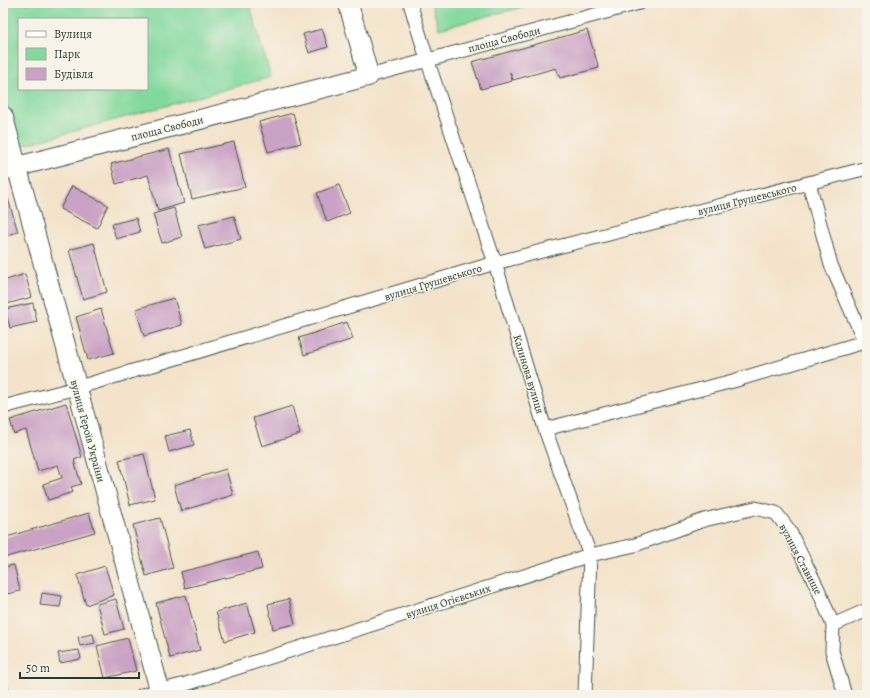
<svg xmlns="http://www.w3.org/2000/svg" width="870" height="698" font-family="Alegreya,serif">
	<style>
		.green { fill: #82d99d; stroke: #508b68; fill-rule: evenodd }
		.building { fill: #caa2c5 }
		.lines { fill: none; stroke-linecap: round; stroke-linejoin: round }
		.street-casing { stroke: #3f564a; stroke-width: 15 }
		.secondary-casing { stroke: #3f564a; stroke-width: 21 }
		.street { stroke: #fff; stroke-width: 13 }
		.secondary { stroke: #fff; stroke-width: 19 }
		.labels { text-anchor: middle; stroke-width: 3; stroke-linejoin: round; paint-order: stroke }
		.street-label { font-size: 11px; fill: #1f3d34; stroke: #f7f3e8 }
	</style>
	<rect width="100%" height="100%" fill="#f7f3e8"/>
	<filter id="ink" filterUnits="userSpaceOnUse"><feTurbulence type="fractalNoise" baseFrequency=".025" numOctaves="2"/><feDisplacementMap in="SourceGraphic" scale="8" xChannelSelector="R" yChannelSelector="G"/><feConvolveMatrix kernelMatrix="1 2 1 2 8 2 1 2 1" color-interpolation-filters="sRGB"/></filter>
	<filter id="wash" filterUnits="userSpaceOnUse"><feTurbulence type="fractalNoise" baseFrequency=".012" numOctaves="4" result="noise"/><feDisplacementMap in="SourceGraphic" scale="16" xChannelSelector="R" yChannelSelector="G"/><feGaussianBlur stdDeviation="0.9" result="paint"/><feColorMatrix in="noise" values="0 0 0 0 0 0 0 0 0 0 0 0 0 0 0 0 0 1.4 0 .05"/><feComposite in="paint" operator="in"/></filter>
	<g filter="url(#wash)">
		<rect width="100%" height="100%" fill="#f4e3ca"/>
		<path class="green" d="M 3,3 L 249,3 L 271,77 L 17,147 L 3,94 ZM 19,19 L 147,19 L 147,89 L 19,89 Z
			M 431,3 L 538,3 L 439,29 Z"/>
		<g id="blocks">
			<path class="building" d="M 322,29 L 328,47 L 309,53 L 303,34 Z
				M 587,30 L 599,68 L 560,78 L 556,68 L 513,80 L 510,72 L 512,81 L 481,89 L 472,62 Z
				M 293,113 L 301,143 L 268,152 L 259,122 Z
				M 234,142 L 245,187 L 192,199 L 181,154 Z
				M 169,149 L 184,203 L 158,211 L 148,175 L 116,184 L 111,164 Z
				M 339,185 L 350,213 L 327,222 L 317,193 Z
				M 72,186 L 108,205 L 97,228 L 60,209 Z
				M 6,192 L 18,232 L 3,236 L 3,193 Z
				M 174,208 L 182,237 L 162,243 L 153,214 Z
				M 234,216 L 241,239 L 205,249 L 198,225 Z
				M 136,218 L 140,232 L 116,239 L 112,224 Z
				M 94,243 L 107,292 L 83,299 L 69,250 Z
				M 25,274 L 32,297 L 3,305 L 3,281 Z
				M 174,298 L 182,325 L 144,336 L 136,309 Z
				M 33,303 L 37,322 L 10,328 L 5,309 Z
				M 101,309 L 114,353 L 88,360 L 76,317 Z
				M 347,322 L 353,339 L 304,355 L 299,338 Z
				M 66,403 L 82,457 L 74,460 L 81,484 L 71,487 L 73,492 L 48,500 L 43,484 L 62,478 L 58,465 L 38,471 L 26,430 L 14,434 L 10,420 Z
				M 292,406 L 300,434 L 262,446 L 253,418 Z
				M 190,430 L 194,445 L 169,452 L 165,436 Z
				M 144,454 L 155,499 L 130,505 L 119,460 Z
				M 226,469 L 233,495 L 181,511 L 174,485 Z
				M 89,513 L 95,532 L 3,558 L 3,538 Z
				M 160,518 L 173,568 L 146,576 L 133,525 Z
				M 258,552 L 262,569 L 185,588 L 181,572 Z
				M 14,565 L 20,591 L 3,595 L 3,567 Z
				M 105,566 L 114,595 L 86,605 L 77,575 Z
				M 42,593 L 62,596 L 60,607 L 40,605 Z
				M 186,595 L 200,650 L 170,658 L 156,603 Z
				M 116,599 L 124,629 L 105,634 L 97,604 Z
				M 289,599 L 295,624 L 273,629 L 268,604 Z
				M 247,603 L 255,632 L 225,641 L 216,612 Z
				M 93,634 L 95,643 L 80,646 L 78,637 Z
				M 128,638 L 136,671 L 105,678 L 97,646 Z
				M 79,650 L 81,659 L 60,663 L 58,653 Z
				M 5,679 L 10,695 L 3,695 L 3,680 Z"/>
		</g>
	</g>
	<g filter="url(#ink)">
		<use href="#blocks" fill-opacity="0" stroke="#3f564a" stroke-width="1"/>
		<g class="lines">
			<g class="street-casing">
				<path id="street" d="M 410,3 L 427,59 L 495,263 L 545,429 L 590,555 L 585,695
					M 369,76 L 639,3
					M 809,183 L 831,265 L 867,347
					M 3,407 L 76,388 L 495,263 L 867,168
					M 545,429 L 733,381 L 864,342
					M 833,625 L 867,610
					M 142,695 L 186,684 L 590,555 L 635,545 L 704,520 L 755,508 L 776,513 L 789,530 L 818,589 L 833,625 L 832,651 L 845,695"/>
			</g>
			<g class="secondary-casing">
				<path id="secondary" d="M 3,116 L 161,695
					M 4,170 L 369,76 L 348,3"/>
			</g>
			<use href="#street" class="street"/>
			<use href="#secondary" class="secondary"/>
		</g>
	</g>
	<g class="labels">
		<g class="street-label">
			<text transform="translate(504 39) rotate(-15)" y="4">площа Свободи</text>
			<text transform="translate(167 128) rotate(-14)" y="4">площа Свободи</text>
			<text transform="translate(747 199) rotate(-14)" y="4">вулиця Грушевського</text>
			<text transform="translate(433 282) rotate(-17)" y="4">вулиця Грушевського</text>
			<text transform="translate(529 374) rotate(73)" y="4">Калинова вулиця</text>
			<text transform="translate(88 431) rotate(75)" y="4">вулиця Героїв України</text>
			<text transform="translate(801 559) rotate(62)" y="4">вулиця Ставище</text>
			<text transform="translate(448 601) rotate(-18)" y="4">вулиця Огієвських</text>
		</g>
	</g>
	<rect width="870" height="698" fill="none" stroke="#f7f3e8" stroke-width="16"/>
	<rect x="18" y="18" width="130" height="72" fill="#f7f3e8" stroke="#a1aaa0"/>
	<rect x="26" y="31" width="20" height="6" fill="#ffffff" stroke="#a1aaa0"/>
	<text x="54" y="38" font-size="12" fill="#1f3d34">Вулиця</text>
	<rect x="26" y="48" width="20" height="12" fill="#82d99d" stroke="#a1aaa0"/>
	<text x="54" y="58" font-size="12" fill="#1f3d34">Парк</text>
	<rect x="26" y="68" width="20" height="12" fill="#caa2c5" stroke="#a1aaa0"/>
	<text x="54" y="78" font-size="12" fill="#1f3d34">Будівля</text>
	<path d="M20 672v6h119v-6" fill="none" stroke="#1f3d34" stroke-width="2"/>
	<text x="26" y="672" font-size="12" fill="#1f3d34" stroke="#f7f3e8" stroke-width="3" paint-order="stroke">50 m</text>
</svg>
